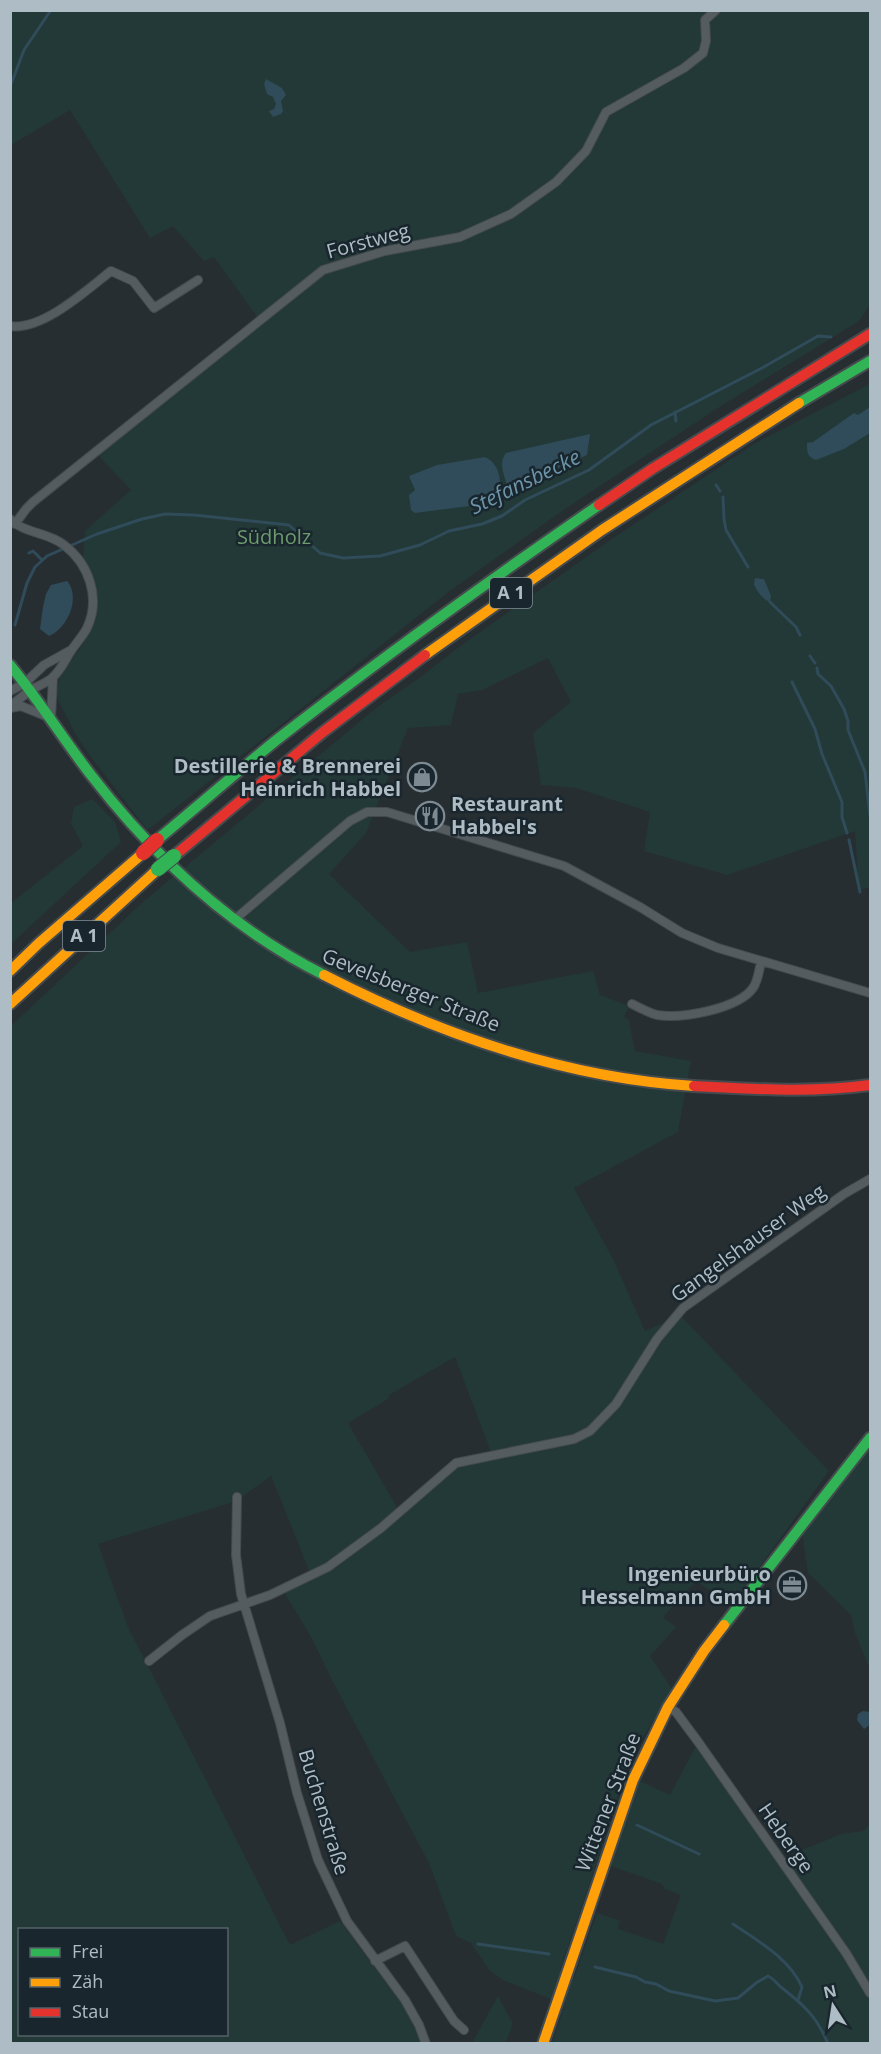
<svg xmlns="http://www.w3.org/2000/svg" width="881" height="2054" font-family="'Open Sans',sans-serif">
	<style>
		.green { fill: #233937; fill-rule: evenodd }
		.water { fill: #304b59 }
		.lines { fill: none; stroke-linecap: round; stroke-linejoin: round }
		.stream { stroke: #304b59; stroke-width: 3 }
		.street-casing { stroke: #444a4d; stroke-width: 10 }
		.fast-casing { stroke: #444a4d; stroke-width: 14 }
		.slow-casing { stroke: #444a4d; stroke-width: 14 }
		.jam-casing { stroke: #444a4d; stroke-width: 14 }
		.street { stroke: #555c60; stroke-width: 8 }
		.fast { stroke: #30b455; stroke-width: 10 }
		.slow { stroke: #ff9f0a; stroke-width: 10 }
		.jam { stroke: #e5322d; stroke-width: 10 }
		.fast-bridge-casing { stroke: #424a4e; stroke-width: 16; stroke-linecap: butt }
		.jam-bridge-casing { stroke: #424a4e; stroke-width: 16; stroke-linecap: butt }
		.fast-bridge { stroke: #30b455; stroke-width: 14 }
		.jam-bridge { stroke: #e5322d; stroke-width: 14 }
		.labels { text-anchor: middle; stroke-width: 5; stroke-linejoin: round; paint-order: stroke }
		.shield { fill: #19262d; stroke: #818f97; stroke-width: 1.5 }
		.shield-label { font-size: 18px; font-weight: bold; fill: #aebcc5 }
		.street-label { font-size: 20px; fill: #aebcc5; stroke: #19262d }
		.park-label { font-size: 20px; fill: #6d9b6d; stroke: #19262d }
		.poi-label { font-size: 20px; font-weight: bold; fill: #aebcc5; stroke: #19262d; text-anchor: end }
		.water-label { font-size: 21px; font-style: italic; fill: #6d95aa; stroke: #19262d }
	</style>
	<rect width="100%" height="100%" fill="#262e32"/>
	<path class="green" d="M 10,11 L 870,11 L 870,305 L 859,321 L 721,406 L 568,507 L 451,590 L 149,829 L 146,828 L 93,760 L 76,735 L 57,698 L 57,692 L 60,675 L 79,650 L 92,628 L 96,610 L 95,583 L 83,558 L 85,531 L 131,490 L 98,455 L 258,318 L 214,257 L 204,261 L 173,226 L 150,238 L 70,110 L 11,145 Z
		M 870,384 L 870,887 L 859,890 L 855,831 L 727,875 L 644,851 L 650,812 L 576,788 L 541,785 L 533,733 L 571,702 L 548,658 L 482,690 L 458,694 L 451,725 L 408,728 L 366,833 L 329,874 L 410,952 L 467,942 L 478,993 L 593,971 L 600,995 L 629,1006 L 624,1017 L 629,1020 L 635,1051 L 691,1061 L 678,1132 L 574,1188 L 614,1261 L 645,1331 L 680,1315 L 829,1471 L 732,1605 L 696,1581 L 663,1617 L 676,1627 L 650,1656 L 672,1689 L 627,1764 L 611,1820 L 560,1970 L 574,1978 L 597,1913 L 620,1921 L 618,1929 L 663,1944 L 681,1895 L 665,1889 L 662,1884 L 611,1866 L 640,1781 L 670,1795 L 697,1744 L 776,1861 L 841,1834 L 864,1831 L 870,1823 L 870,2043 L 552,2043 L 566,2001 L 551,1999 L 505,1981 L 490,1971 L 471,1943 L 456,1936 L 429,1863 L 333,1682 L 310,1635 L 284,1592 L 313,1580 L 271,1476 L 236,1501 L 98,1544 L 128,1627 L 290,1945 L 340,1921 L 415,2022 L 421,2041 L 413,2044 L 11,2044 L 11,1026 L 143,902 L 376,708 L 418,679 L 459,647 L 609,541 L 754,444 ZM 455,1357 L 491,1452 L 508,1453 L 457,1465 L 398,1509 L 348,1423 L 388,1399 L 389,1395 ZM 20,1930 L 226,1930 L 226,2034 L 20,2034 Z
		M 92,799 L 115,822 L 121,842 L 11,944 L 11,903 L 83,846 L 71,823 L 74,807 Z
		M 870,1443 L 870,1669 L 855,1633 L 851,1615 L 808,1573 L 802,1532 Z
		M 498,1996 L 513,2024 L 506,2042 L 508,2043 L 472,2043 Z"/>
	<path class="water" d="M 266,79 L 282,88 L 286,95 L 281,101 L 283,111 L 281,114 L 273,117 L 269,111 L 274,109 L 276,104 L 273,97 L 267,94 L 264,84 Z
		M 870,407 L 870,433 L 844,449 L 816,460 C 807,457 807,452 807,443 L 813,442 L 854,413 L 858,415 Z
		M 590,434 L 587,455 L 512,488 L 507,485 C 504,474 498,463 506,453 Z
		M 485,457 C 499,463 502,480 499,494 L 477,505 L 415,513 L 411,510 L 409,495 L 415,490 L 409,476 L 437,465 Z
		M 755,578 L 764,579 L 771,596 L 770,602 C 762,599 758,592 754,585 Z
		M 67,581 C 81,597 68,628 49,636 L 40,629 L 43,607 L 46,594 L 51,585 Z
		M 863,1711 L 870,1712 L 870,1725 L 864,1729 L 857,1720 L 858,1714 Z"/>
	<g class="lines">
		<path class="stream" d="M 10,87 L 24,50 L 51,10
			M 675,412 L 676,421
			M 716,485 L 720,491
			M 723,497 L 724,519 L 726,530 L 748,567
			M 29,553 L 33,551 L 42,560
			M 770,602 L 796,627 L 800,635
			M 15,625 L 27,583 L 35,567 L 47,556 L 97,534 L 142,519 L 165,514 L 194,515 L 289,525 L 320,553 L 343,558 L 380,556 L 420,545 L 449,531 L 482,524 L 502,516 L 525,500 L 589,470 L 651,425 L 762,368 L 818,336 L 831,337
			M 810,656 L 815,663
			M 817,668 L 818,674 L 831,686 L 844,709 L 848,721 L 848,730 L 865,772 L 870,815
			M 792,682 L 815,729 L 822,754 L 842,802 L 842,817 L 847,833
			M 849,840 L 860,892
			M 637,1825 L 699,1854
			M 733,1924 C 758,1941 789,1958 802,1987 L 798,2000
			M 478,1944 L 549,1954
			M 595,1967 L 636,1977 L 645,1982 L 656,1984 L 669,1991 L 715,2001 L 738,1998 L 756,1983 L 768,1976 C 774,1979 777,1984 782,1988 C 804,2005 818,2018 828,2044"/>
		<g class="street-casing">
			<path id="street" d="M 10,326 C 42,331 87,290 111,271 L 133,281 L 154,308 L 198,280
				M 10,519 C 25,534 48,532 64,545 C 89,564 101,598 87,628 C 83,636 76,643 71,651 C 65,660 61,670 53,677 C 47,683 39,685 33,689 C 25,694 18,700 10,706
				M 15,524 L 26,509 L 33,502 L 323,270 L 385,251 L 460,237 L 511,214 L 556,182 L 586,151 L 606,112 L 684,68 L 703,53 L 706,41 L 705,20 L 716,10
				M 10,691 L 25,683 L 44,665 L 71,650
				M 10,708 L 21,706 L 51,718 L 53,677
				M 234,920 L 350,821 L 367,812 L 387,812 L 564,866 L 640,907 L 682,933 L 718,948 L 870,993
				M 632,1004 C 640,1008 649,1013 657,1015 C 682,1019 738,1009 753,988 C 758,981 759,970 761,962
				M 237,1497 L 236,1555 L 241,1594 L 280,1723 L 297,1793 L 318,1860 L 347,1921 L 405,2000 L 419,2025 L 426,2044
				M 149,1661 L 182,1635 L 210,1616 L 270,1595 L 328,1567 L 381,1528 L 456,1463 L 574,1439 L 590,1431 L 616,1404 L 657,1339 L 683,1308 L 844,1194 L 870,1179
				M 668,1707 L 676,1712 L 699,1743 L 846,1953 L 870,1993
				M 375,1961 L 405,1946 L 454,2021 L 464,2030"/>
		</g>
		<g class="fast-casing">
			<path id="fast" d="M 799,403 L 870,361
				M 10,665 C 39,700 63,739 91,775 C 155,858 230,928 324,975
				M 157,840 C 198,806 238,771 279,738 C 383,657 490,580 599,505
				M 724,1625 L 870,1438"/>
		</g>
		<g class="slow-casing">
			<path id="slow" d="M 425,655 L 602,530 L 799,403
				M 10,971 L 39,943 L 143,853
				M 324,975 C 439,1034 564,1078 694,1086
				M 10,1004 L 158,869
				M 543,2044 L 633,1780 L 668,1707 L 704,1651 L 724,1625"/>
		</g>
		<g class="jam-casing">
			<path id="jam" d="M 599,505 L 652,469 L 870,334
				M 174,856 L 323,732 L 425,655
				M 694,1086 C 753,1089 811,1093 870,1085"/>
		</g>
		<use href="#street" class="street"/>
		<use href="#fast" class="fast"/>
		<use href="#slow" class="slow"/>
		<use href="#jam" class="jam"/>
		<g class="fast-bridge-casing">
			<path id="fast-bridge" d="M 158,869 L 174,856"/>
		</g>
		<g class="jam-bridge-casing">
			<path id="jam-bridge" d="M 143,853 L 157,840"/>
		</g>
		<use href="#fast-bridge" class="fast-bridge"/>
		<use href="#jam-bridge" class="jam-bridge"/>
	</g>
	<defs>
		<g id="shop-ring" transform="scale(1.5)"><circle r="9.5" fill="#19262d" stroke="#7e8a92" stroke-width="1.5"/><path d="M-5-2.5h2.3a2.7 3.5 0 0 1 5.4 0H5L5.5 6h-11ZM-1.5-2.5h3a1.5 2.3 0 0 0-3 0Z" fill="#7e8a92"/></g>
		<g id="restaurant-ring" transform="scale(1.5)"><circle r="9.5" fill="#19262d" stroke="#7e8a92" stroke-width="1.5"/><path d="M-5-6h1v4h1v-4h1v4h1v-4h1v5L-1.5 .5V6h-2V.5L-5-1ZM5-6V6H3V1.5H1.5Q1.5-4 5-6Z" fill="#7e8a92"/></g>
		<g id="office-ring" transform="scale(1.5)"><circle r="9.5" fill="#19262d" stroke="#7e8a92" stroke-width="1.5"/><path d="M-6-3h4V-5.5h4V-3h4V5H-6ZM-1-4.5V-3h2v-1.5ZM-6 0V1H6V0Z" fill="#7e8a92"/></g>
	</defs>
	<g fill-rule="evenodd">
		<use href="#shop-ring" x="422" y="777"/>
		<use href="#restaurant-ring" x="430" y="816"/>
		<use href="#office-ring" x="792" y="1585"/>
	</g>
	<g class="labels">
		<g class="shield">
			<rect x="490" y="578" width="42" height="30" rx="4.5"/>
			<rect x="63" y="921" width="42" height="30" rx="4.5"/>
		</g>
		<g class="shield-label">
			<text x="511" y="599">A 1</text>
			<text x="84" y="942">A 1</text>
		</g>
		<g class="street-label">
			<text transform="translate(368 241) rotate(-15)" y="7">Forstweg</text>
			<text transform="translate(411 990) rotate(22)" y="7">Gevelsberger Straße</text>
			<text transform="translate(748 1243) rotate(-36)" y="7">Gangelshauser Weg</text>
			<text transform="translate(608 1802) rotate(-69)" y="7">Wittener Straße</text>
			<text transform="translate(324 1812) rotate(73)" y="7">Buchenstraße</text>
			<text transform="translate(786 1838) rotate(55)" y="7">Heberge</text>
		</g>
		<g class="park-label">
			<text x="274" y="544">Südholz</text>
		</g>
		<g class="poi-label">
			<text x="401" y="773">Destillerie &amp; Brennerei<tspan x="401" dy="23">Heinrich Habbel</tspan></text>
			<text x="451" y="811" text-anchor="start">Restaurant<tspan x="451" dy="23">Habbel's</tspan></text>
			<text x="771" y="1581">Ingenieurbüro<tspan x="771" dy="23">Hesselmann GmbH</tspan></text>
		</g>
		<g class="water-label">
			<text transform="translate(525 482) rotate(-26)" y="7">Stefansbecke</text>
		</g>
	</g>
	<rect width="881" height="2054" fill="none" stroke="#aebcc5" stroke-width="24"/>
	<rect x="18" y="1928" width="210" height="108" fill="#19262d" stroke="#55626a" stroke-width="1.5"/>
	<rect x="30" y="1948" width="30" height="9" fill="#30b455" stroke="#55626a" stroke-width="1.5"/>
	<text x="72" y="1958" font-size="18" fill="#aebcc5">Frei</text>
	<rect x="30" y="1978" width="30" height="9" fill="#ff9f0a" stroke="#55626a" stroke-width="1.5"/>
	<text x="72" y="1988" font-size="18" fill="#aebcc5">Zäh</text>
	<rect x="30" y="2008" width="30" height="9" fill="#e5322d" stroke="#55626a" stroke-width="1.5"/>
	<text x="72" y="2018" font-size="18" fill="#aebcc5">Stau</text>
	<g transform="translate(833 2006) rotate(348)" stroke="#19262d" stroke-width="4.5" paint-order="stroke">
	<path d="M0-4.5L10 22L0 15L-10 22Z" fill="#aebcc5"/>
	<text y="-9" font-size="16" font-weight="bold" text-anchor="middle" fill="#aebcc5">N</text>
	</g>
</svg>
